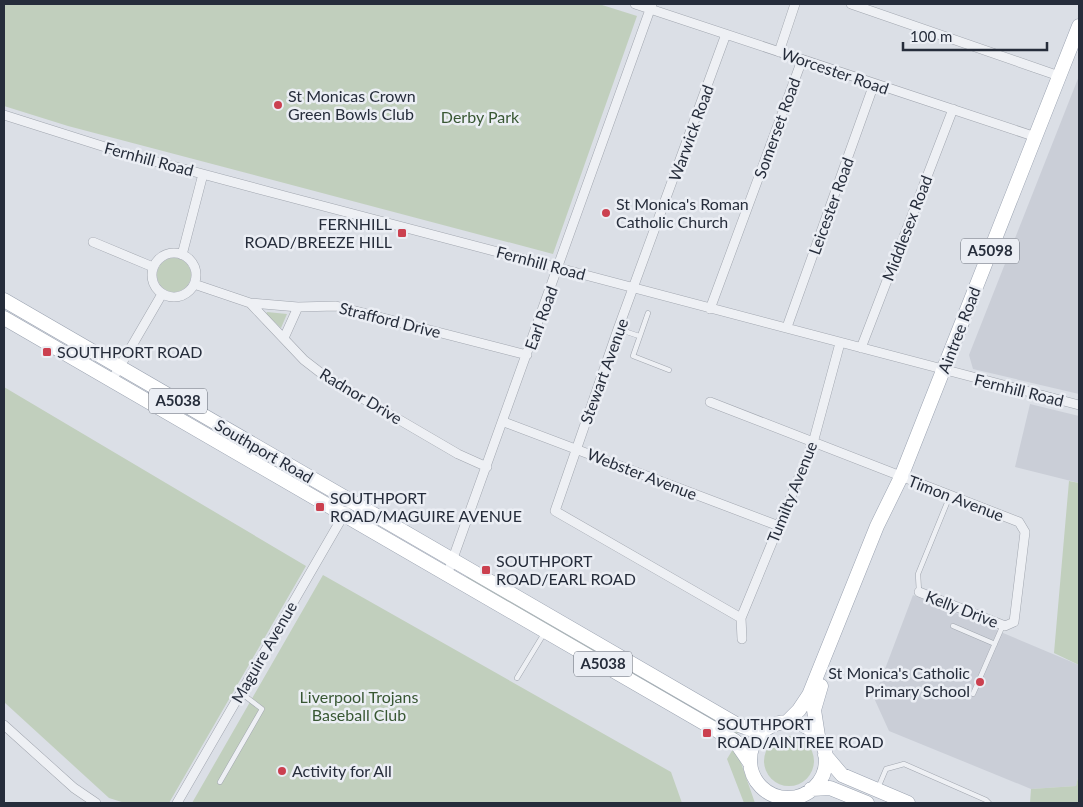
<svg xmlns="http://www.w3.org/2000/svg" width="1083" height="807" font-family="Lato,sans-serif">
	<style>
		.built { fill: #caced7 }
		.green { fill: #c1cfbd }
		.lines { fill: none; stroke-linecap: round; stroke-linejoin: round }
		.service-casing { stroke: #a1a6af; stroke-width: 5.5 }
		.minor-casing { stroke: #a1a6af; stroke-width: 10 }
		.primary-casing { stroke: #9ba3b1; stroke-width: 15 }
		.service { stroke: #eef0f4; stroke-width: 4.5 }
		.minor { stroke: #eef0f4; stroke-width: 9 }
		.primary { stroke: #fff; stroke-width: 14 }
		.poi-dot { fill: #cb404f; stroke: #ebeef4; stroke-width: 2 }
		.labels { text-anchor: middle; stroke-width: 5; stroke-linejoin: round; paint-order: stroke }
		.shield { fill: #ebeef4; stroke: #616772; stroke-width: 1 }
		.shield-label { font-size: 15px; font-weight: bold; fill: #262d3b }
		.street-label { font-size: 16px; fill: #262d3b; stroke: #ebeef4 }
		.poi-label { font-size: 16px; fill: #262d3b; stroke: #ebeef4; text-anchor: start }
		.park-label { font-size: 16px; fill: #385733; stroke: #ebeef4 }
	</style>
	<rect width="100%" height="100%" fill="#dbdfe6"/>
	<path class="built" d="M 1079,76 L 1079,394 L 973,369 L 969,355 Z
		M 1030,404 L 1079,416 L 1079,483 L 1015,467 Z
		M 913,595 L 1079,665 L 1079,773 L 1076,786 L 1031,789 L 889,731 L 874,698 Z"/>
	<path class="green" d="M 4,4 L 599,4 L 637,16 L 553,254 L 68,126 L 4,106 Z
		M157 275a17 17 0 1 1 34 0a17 17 0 1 1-34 0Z
		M 267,312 L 287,314 L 281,328 L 266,314 Z
		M 4,387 L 306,566 L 169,803 L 125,803 L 109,798 L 4,702 Z
		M 1069,481 L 1079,483 L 1079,665 L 1054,653 Z
		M 323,575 L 671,772 L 682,803 L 192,803 Z
		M 467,576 L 738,732 L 735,736 L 465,580 Z
		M764 761a25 25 0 1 1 50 0a25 25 0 1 1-50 0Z
		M 733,749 L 739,757 L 755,803 L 744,803 L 727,759 Z
		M 1079,773 L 1079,803 L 1030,803 L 1031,789 L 1076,786 Z"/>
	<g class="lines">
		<g class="service-casing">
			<path id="service" d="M 648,313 L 633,356 L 669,370
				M 618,329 L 639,336
				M 919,592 L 918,574 L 947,503 L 946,495
				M 953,626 L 995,644
				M 517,678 L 545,632
				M 973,694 L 1003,625
				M 220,782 L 262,709 L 241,693
				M 878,788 L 886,769 L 904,764 L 986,800 L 989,803"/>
		</g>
		<g class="minor-casing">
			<path id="minor" d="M 635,4 L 1036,137
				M 851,4 L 1059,76
				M 726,34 L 618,329 L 555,511 L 741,618
				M 779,52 L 795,4
				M 4,115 L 124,153 L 285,196 L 1079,405
				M 93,242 L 153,267
				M152 275a22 22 0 1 1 44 0a22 22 0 1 1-44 0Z
				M 182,255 L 203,174
				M 194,284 L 250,303 L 298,307 L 336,306 L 527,355
				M 250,303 L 304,360 L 326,377 L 458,454 L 487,467
				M 710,309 L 802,60
				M 787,327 L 874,84
				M 284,338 L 298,307
				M 861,348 L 953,109
				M 112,380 L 162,294
				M 710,402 L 1019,522 L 1025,532 L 1014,622 L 1005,626 L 919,592
				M 504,422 L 779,526
				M 447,575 L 652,4
				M 742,639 L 741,618 L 813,443 L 840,343
				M 4,725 L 74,788 L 96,803
				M 177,803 L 346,511"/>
		</g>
		<g class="primary-casing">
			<path id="primary" d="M 4,300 L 736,724 L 761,733
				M 4,318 L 735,741 L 750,763
				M 787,722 L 799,710 L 809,695 L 877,526 L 901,477 L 1079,26
				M750 760a38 38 0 1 1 76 0a38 38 0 1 1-76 0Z
				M 818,736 L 814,710 L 821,686
				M 825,755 L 842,775 L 908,803
				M 811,789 L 830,788 L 867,803"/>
		</g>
		<use href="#service" class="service"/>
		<use href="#minor" class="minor"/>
		<use href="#primary" class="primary"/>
	</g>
	<g class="poi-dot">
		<circle cx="278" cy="105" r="5"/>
		<circle cx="606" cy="213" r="5"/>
		<rect x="397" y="228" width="10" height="10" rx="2.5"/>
		<rect x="42" y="347" width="10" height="10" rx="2.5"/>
		<rect x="315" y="502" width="10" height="10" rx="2.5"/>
		<rect x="481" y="565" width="10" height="10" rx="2.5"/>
		<circle cx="980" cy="682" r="5"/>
		<rect x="702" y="728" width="10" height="10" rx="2.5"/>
		<circle cx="282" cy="771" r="5"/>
	</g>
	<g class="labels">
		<g class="shield">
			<rect x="961" y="238.5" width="58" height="25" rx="4"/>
			<rect x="149" y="388.5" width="58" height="25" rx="4"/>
			<rect x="574" y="651.5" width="58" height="25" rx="4"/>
		</g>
		<g class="shield-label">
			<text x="990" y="256">A5098</text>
			<text x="178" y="406">A5038</text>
			<text x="603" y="669">A5038</text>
		</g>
		<g class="street-label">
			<text transform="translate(835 71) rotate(19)" y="6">Worcester Road</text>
			<text transform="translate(777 128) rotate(-70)" y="6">Somerset Road</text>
			<text transform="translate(691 133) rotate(-70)" y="6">Warwick Road</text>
			<text transform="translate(149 159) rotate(15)" y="6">Fernhill Road</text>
			<text transform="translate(831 206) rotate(-70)" y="6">Leicester Road</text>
			<text transform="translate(907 228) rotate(-69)" y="6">Middlesex Road</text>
			<text transform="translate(541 263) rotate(15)" y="6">Fernhill Road</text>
			<text transform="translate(541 318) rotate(-70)" y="6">Earl Road</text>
			<text transform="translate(390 320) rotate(14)" y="6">Strafford Drive</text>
			<text transform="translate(959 330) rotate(-69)" y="6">Aintree Road</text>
			<text transform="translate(604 371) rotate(-70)" y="6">Stewart Avenue</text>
			<text transform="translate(1019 390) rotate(14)" y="6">Fernhill Road</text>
			<text transform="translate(361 396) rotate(31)" y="6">Radnor Drive</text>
			<text transform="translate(264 451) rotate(30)" y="6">Southport Road</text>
			<text transform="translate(642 474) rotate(21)" y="6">Webster Avenue</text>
			<text transform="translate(792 492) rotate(-68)" y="6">Tumilty Avenue</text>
			<text transform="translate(956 498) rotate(21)" y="6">Timon Avenue</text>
			<text transform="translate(962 609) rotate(21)" y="6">Kelly Drive</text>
			<text transform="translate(264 652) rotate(-60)" y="6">Maguire Avenue</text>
		</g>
		<g class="poi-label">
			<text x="288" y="102">St Monicas Crown<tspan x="288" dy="18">Green Bowls Club</tspan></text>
			<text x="616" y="210">St Monica's Roman<tspan x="616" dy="18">Catholic Church</tspan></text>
			<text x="392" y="230" text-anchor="end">FERNHILL<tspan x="392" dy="18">ROAD/BREEZE HILL</tspan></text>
			<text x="57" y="358">SOUTHPORT ROAD</text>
			<text x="330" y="504">SOUTHPORT<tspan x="330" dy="18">ROAD/MAGUIRE AVENUE</tspan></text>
			<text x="496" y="567">SOUTHPORT<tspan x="496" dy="18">ROAD/EARL ROAD</tspan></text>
			<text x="970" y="679" text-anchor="end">St Monica's Catholic<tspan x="970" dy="18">Primary School</tspan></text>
			<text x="717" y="730">SOUTHPORT<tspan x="717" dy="18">ROAD/AINTREE ROAD</tspan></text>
			<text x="292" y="777">Activity for All</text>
		</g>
		<g class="park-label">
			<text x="480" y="123">Derby Park</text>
			<text x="359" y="703">Liverpool Trojans<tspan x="359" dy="18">Baseball Club</tspan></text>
		</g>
	</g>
	<rect width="1083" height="807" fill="none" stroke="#262d3b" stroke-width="10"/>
	<path d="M903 42v8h144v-8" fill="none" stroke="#262d3b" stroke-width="2.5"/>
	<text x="910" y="42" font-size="15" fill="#262d3b" stroke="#ebeef4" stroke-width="4" paint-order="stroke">100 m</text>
</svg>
